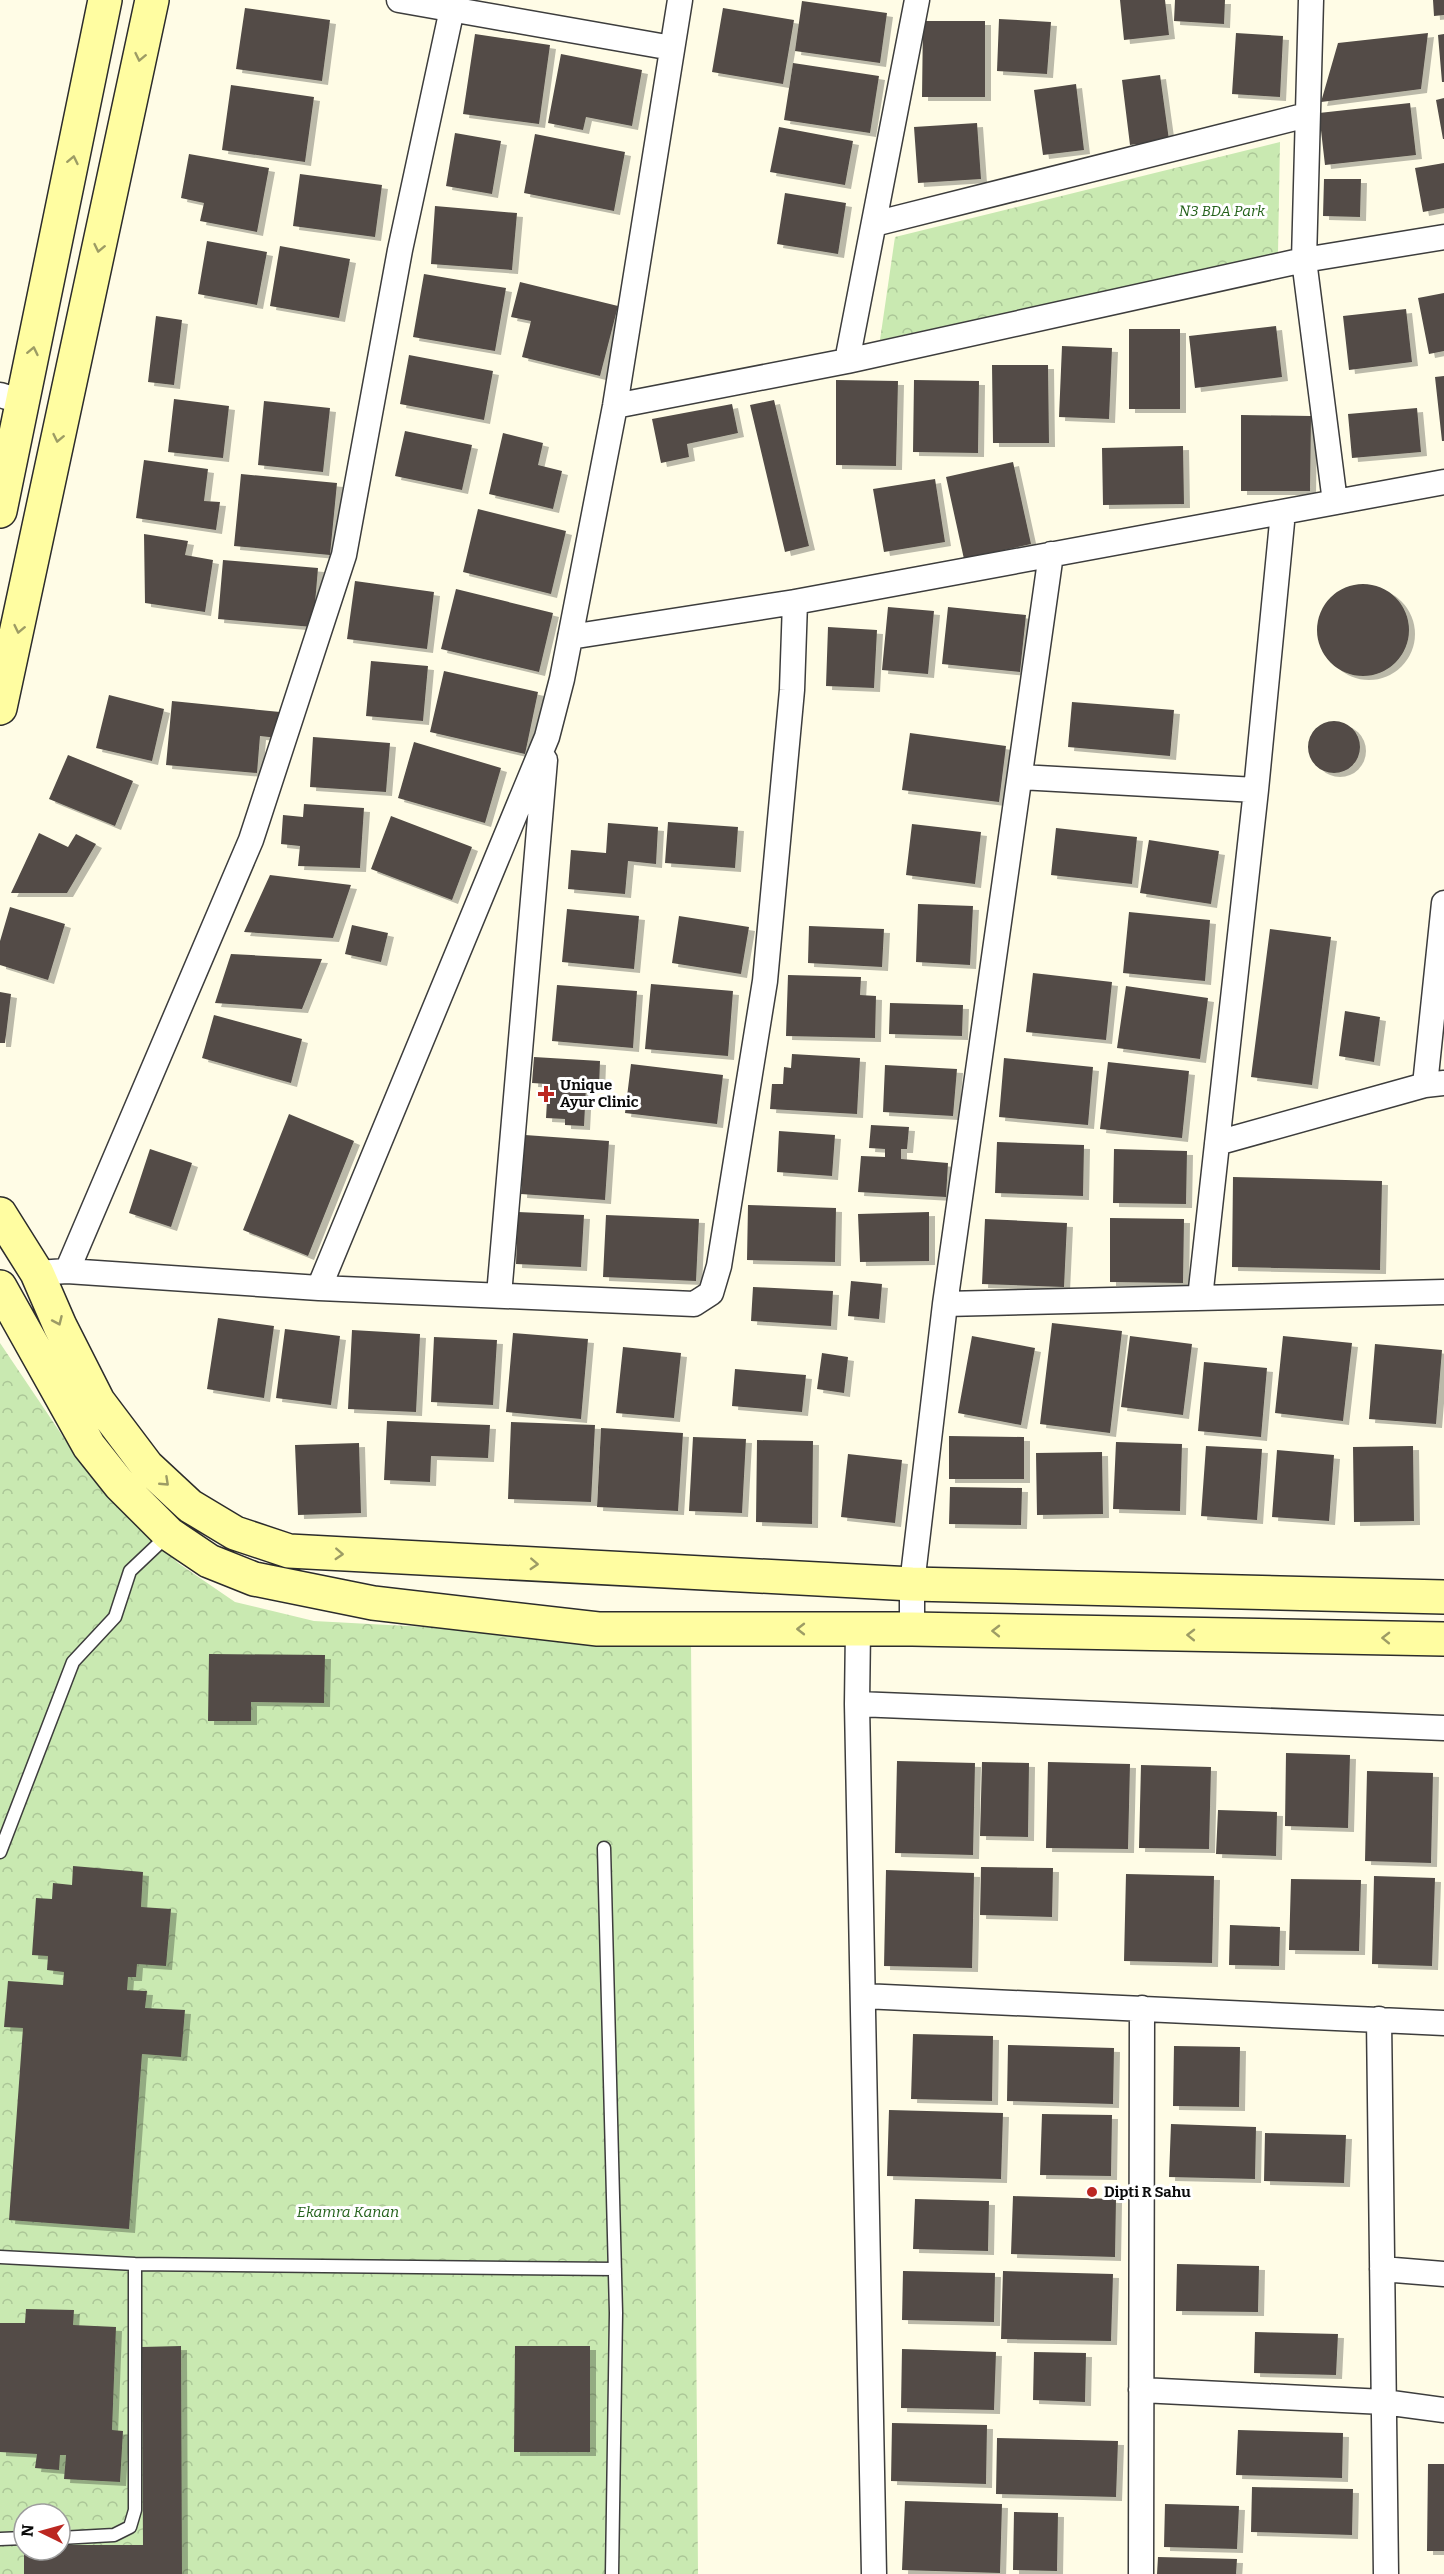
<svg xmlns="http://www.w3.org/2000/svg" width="1444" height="2574" font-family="Bitter,serif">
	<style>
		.park { fill: url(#park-crowns); fill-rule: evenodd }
		.building { fill: #524c46; filter: url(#shadow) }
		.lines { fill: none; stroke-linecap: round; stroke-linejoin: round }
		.lane-casing { stroke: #3d3d3d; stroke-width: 15 }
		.street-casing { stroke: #3d3d3d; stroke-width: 27 }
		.secondary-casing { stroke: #2c2c2c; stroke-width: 36 }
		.lane { stroke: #fff; stroke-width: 12 }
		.street { stroke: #fff; stroke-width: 24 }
		.secondary { stroke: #fffda1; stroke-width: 33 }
		.oneway { stroke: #9d9c65 }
		.poi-dot { fill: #bb2721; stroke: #fff; stroke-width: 2 }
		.labels { text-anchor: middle; stroke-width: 6; stroke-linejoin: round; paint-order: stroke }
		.park-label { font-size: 15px; font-style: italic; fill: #23611a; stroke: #fff }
		.poi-label { font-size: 15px; font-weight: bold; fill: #0a0a0a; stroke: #fff; text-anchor: start }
	</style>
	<defs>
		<pattern id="park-crowns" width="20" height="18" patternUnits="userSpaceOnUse" patternTransform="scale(1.5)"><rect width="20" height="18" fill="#c9e9b1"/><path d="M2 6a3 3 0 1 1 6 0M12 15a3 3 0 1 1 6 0" fill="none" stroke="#abc697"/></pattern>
		<filter id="shadow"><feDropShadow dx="6" dy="4" stdDeviation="0" flood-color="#0004"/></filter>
	</defs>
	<rect width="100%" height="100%" fill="#fffce6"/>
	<path class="park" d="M 1280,142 L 1278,254 L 880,340 L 895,237 Z
		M 0,1343 L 74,1453 L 178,1563 L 235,1602 L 314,1621 L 691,1641 L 698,2574 L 0,2574 ZM 24,2514 L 60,2514 L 60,2550 L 24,2550 Z"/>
	<path class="building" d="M 1120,0 L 1165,0 L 1169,35 L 1124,40 Z
		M 1175,0 L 1225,0 L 1224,24 L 1174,21 Z
		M 1433,0 L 1444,0 L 1444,15 L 1434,16 Z
		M 802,1 L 887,13 L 880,63 L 795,51 Z
		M 245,8 L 330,20 L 322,81 L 236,69 Z
		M 723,8 L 794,20 L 783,84 L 712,72 Z
		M 999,19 L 1051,22 L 1047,74 L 997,71 Z
		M 923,21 L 985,21 L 985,97 L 922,97 Z
		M 1236,33 L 1283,36 L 1280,97 L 1232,94 Z
		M 1428,33 L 1421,89 L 1321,102 L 1338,43 Z
		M 475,34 L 550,45 L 539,124 L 463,114 Z
		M 1444,34 L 1444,82 L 1442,82 L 1438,35 Z
		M 561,54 L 642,70 L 632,126 L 586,117 L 583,130 L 548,123 Z
		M 793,63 L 879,76 L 870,133 L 784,120 Z
		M 1160,75 L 1169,140 L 1130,145 L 1122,80 Z
		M 1076,84 L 1084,150 L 1043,155 L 1034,90 Z
		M 231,85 L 314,97 L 305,162 L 222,150 Z
		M 1444,98 L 1444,139 L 1443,139 L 1436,100 Z
		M 1410,103 L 1416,155 L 1325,165 L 1319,113 Z
		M 977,123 L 981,179 L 918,183 L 914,127 Z
		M 779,127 L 853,141 L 845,185 L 770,172 Z
		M 455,133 L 501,141 L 492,194 L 446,186 Z
		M 535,134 L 625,152 L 614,211 L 524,193 Z
		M 189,154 L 269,168 L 257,232 L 200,221 L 204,203 L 181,198 Z
		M 1444,163 L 1444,208 L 1423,212 L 1415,168 Z
		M 300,174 L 382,185 L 375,237 L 293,226 Z
		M 1324,179 L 1361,179 L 1360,217 L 1323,216 Z
		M 785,193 L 846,203 L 838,254 L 777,244 Z
		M 435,206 L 517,213 L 512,270 L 431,264 Z
		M 207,241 L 267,252 L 257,305 L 198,294 Z
		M 280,246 L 350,259 L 339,318 L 270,306 Z
		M 424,274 L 506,288 L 495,351 L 413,337 Z
		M 520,282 L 618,306 L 600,376 L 522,357 L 531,321 L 511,317 Z
		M 1444,293 L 1444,351 L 1429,354 L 1418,298 Z
		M 1406,309 L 1412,362 L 1349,370 L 1343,316 Z
		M 156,316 L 182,320 L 174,385 L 148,382 Z
		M 1276,326 L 1282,377 L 1195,388 L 1189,336 Z
		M 1129,329 L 1180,329 L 1180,409 L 1129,409 Z
		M 1062,346 L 1112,348 L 1109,419 L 1059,417 Z
		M 409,355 L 493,371 L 484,420 L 400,404 Z
		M 992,365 L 1048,365 L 1049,443 L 993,443 Z
		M 1444,376 L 1444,441 L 1442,441 L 1435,377 Z
		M 836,380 L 898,381 L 896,466 L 836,465 Z
		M 914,380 L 979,381 L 978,453 L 913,452 Z
		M 174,399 L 229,406 L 223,458 L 168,452 Z
		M 774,400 L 809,546 L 785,552 L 750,405 Z
		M 264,401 L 330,408 L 323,472 L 258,465 Z
		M 732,404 L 738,433 L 687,444 L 689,457 L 661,463 L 652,419 Z
		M 1417,408 L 1421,452 L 1352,458 L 1348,414 Z
		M 1241,415 L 1311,416 L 1310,491 L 1241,491 Z
		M 405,431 L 472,445 L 462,490 L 395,476 Z
		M 503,433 L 543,443 L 538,465 L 562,471 L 553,509 L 489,494 Z
		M 1183,446 L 1184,504 L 1103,505 L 1102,448 Z
		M 144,460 L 208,469 L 204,501 L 220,502 L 216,530 L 136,518 Z
		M 1013,462 L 1031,544 L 964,559 L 946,477 Z
		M 241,474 L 337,483 L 330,555 L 234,546 Z
		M 935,479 L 945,542 L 884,552 L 873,489 Z
		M 478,509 L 566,531 L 551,594 L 463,572 Z
		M 144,534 L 188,541 L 185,555 L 213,560 L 205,612 L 145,603 Z
		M 223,560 L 318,568 L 313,627 L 218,619 Z
		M 355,581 L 434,592 L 427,649 L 347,639 Z
		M1317 630a46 46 0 1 1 92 0a46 46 0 1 1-92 0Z
		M 456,589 L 553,613 L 539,672 L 441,649 Z
		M 888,607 L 934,611 L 928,674 L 882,670 Z
		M 948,607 L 1026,615 L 1020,672 L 942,664 Z
		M 828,627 L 877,630 L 874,688 L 826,686 Z
		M 371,661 L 428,666 L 423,721 L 366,716 Z
		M 444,671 L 538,692 L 525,754 L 430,732 Z
		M 109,695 L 164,709 L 152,761 L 96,748 Z
		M 172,701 L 280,712 L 278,738 L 260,736 L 257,773 L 166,765 Z
		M 1072,702 L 1174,710 L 1170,756 L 1068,747 Z
		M1308 747a26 26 0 1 1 52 0a26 26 0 1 1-52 0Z
		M 910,733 L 1006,746 L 999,802 L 902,790 Z
		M 313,737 L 390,743 L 386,792 L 310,787 Z
		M 414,742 L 501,768 L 485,823 L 398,798 Z
		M 68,755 L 133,781 L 115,826 L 49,799 Z
		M 304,804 L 364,808 L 360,868 L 298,866 L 300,846 L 281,844 L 283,815 L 303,817 Z
		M 391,816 L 472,847 L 452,900 L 371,869 Z
		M 668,822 L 738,827 L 735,868 L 665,863 Z
		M 608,823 L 658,827 L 656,864 L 628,861 L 625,894 L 568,889 L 571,850 L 606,853 Z
		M 912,824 L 981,832 L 975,884 L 906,875 Z
		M 1056,828 L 1137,837 L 1132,884 L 1051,875 Z
		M 39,833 L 68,847 L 76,834 L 96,844 L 67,893 L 11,893 Z
		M 1149,840 L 1219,851 L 1211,904 L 1140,893 Z
		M 270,875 L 351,885 L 333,938 L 244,932 Z
		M 918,904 L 973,906 L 970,965 L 916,962 Z
		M 10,907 L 65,924 L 48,980 L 0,965 L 0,941 Z
		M 567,909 L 639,916 L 634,969 L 562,962 Z
		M 1129,912 L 1210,920 L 1205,981 L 1123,973 Z
		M 679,916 L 749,927 L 741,974 L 672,963 Z
		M 352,925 L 388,933 L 381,962 L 345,954 Z
		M 809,926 L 884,929 L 882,967 L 808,963 Z
		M 1270,929 L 1331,937 L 1312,1085 L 1251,1077 Z
		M 231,954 L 322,959 L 302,1009 L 215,1003 Z
		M 1033,973 L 1112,982 L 1106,1040 L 1026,1032 Z
		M 788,975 L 861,977 L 860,995 L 876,996 L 875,1038 L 786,1036 Z
		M 651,984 L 733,991 L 728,1056 L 645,1049 Z
		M 557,985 L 637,991 L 633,1048 L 552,1041 Z
		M 1126,986 L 1208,998 L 1200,1059 L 1117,1048 Z
		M 0,992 L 11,994 L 5,1043 L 0,1043 Z
		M 890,1003 L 963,1005 L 962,1036 L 889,1034 Z
		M 1345,1011 L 1380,1017 L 1374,1062 L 1339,1056 Z
		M 214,1015 L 302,1039 L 291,1083 L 202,1058 Z
		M 792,1054 L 860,1058 L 857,1114 L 770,1109 L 772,1084 L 783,1084 L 784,1067 L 791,1068 Z
		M 534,1057 L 600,1061 L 599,1088 L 586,1087 L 584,1126 L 565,1125 L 565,1119 L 546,1118 L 548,1084 L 532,1083 Z
		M 1004,1058 L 1093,1067 L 1088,1125 L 999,1117 Z
		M 1108,1062 L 1189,1071 L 1182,1138 L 1100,1129 Z
		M 631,1064 L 723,1075 L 717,1124 L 625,1113 Z
		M 885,1065 L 957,1069 L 953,1116 L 883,1112 Z
		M 289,1114 L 354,1141 L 308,1256 L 243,1230 Z
		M 871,1125 L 909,1127 L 907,1149 L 901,1149 L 901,1159 L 948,1163 L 946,1197 L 858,1192 L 861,1156 L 885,1157 L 885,1149 L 869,1148 Z
		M 779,1131 L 835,1135 L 832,1176 L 777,1172 Z
		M 525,1135 L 609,1141 L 605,1200 L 521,1194 Z
		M 997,1142 L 1084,1145 L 1083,1196 L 995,1193 Z
		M 150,1149 L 192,1163 L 171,1227 L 129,1213 Z
		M 1114,1149 L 1187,1151 L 1186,1204 L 1113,1203 Z
		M 1233,1177 L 1382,1181 L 1380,1270 L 1232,1267 Z
		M 748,1205 L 836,1208 L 835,1262 L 747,1260 Z
		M 518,1212 L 584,1215 L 581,1267 L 516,1264 Z
		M 929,1212 L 929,1261 L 860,1262 L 858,1214 Z
		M 606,1215 L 699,1219 L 696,1281 L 603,1277 Z
		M 1110,1218 L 1184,1219 L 1183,1283 L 1110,1282 Z
		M 985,1219 L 1067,1223 L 1064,1287 L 982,1284 Z
		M 851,1281 L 882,1284 L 879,1319 L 848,1316 Z
		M 753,1287 L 833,1291 L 831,1326 L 751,1321 Z
		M 218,1318 L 274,1326 L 264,1398 L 207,1389 Z
		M 1052,1323 L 1122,1331 L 1110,1433 L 1040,1424 Z
		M 285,1329 L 340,1336 L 331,1405 L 276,1398 Z
		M 352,1330 L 420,1334 L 416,1412 L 348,1409 Z
		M 513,1333 L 588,1339 L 581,1419 L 506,1412 Z
		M 972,1336 L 1035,1348 L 1021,1425 L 958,1413 Z
		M 1130,1336 L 1192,1344 L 1183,1415 L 1121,1407 Z
		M 1283,1336 L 1352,1343 L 1343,1421 L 1275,1413 Z
		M 434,1337 L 497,1340 L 493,1405 L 431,1402 Z
		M 1375,1344 L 1442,1350 L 1436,1424 L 1369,1419 Z
		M 623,1347 L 681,1353 L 674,1418 L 616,1413 Z
		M 822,1353 L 848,1357 L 844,1393 L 817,1389 Z
		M 1204,1362 L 1267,1368 L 1261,1437 L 1198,1431 Z
		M 735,1369 L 806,1375 L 802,1412 L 732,1406 Z
		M 387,1421 L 490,1425 L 488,1458 L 431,1456 L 430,1482 L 384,1480 Z
		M 511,1422 L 595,1425 L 591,1502 L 508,1499 Z
		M 601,1428 L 683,1433 L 678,1511 L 597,1507 Z
		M 949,1436 L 1024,1437 L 1024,1479 L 949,1479 Z
		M 693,1437 L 746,1439 L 742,1513 L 689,1511 Z
		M 757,1440 L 813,1441 L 812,1524 L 756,1522 Z
		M 1116,1442 L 1182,1444 L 1180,1511 L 1113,1509 Z
		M 359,1443 L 361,1513 L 298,1515 L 295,1445 Z
		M 1206,1446 L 1262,1449 L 1257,1520 L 1201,1516 Z
		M 1413,1446 L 1414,1521 L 1354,1522 L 1353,1447 Z
		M 1277,1450 L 1334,1455 L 1329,1521 L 1272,1517 Z
		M 1102,1452 L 1103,1514 L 1037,1515 L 1036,1453 Z
		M 848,1454 L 902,1460 L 895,1523 L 841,1517 Z
		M 950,1487 L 1022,1488 L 1021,1525 L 949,1524 Z
		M 209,1654 L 325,1655 L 324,1703 L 251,1702 L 251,1721 L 208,1721 Z
		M 1286,1753 L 1350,1755 L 1348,1828 L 1285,1826 Z
		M 897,1761 L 975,1763 L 973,1855 L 895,1853 Z
		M 982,1762 L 1029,1763 L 1028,1837 L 980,1836 Z
		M 1048,1762 L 1130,1764 L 1128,1849 L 1046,1848 Z
		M 1141,1765 L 1211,1767 L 1209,1849 L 1139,1848 Z
		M 1367,1771 L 1433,1773 L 1431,1863 L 1365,1861 Z
		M 1218,1810 L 1277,1812 L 1276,1856 L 1216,1854 Z
		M 73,1866 L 143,1872 L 141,1907 L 171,1909 L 166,1966 L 137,1964 L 136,1977 L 128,1977 L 127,1990 L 147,1991 L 145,2008 L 185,2010 L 181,2057 L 142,2054 L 129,2229 L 9,2220 L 23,2028 L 4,2027 L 8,1981 L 63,1985 L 64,1972 L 47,1970 L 48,1956 L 32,1955 L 36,1898 L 52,1899 L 53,1883 L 72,1885 Z
		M 981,1867 L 1053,1868 L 1052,1917 L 980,1915 Z
		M 886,1870 L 974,1873 L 972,1968 L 884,1966 Z
		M 1126,1874 L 1214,1876 L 1212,1963 L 1124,1961 Z
		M 1374,1876 L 1435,1878 L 1432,1966 L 1372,1964 Z
		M 1291,1879 L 1361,1880 L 1359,1951 L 1289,1950 Z
		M 1230,1925 L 1280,1927 L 1279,1966 L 1229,1965 Z
		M 913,2034 L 993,2036 L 992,2101 L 911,2099 Z
		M 1008,2045 L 1114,2048 L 1113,2104 L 1007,2101 Z
		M 1174,2046 L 1240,2047 L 1239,2107 L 1173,2106 Z
		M 889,2110 L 1003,2113 L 1001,2179 L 887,2176 Z
		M 1042,2114 L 1112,2115 L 1111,2176 L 1040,2175 Z
		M 1171,2124 L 1256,2127 L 1255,2179 L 1169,2177 Z
		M 1265,2133 L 1346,2135 L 1344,2183 L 1264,2181 Z
		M 1013,2196 L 1116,2199 L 1115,2257 L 1011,2254 Z
		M 915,2199 L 989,2201 L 988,2251 L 913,2249 Z
		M 1177,2264 L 1259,2266 L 1258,2312 L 1176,2311 Z
		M 903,2271 L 995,2273 L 994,2322 L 902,2320 Z
		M 1003,2271 L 1113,2274 L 1111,2341 L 1001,2339 Z
		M 26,2309 L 74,2310 L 73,2325 L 116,2327 L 112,2430 L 123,2431 L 120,2482 L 64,2479 L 66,2455 L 60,2455 L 59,2470 L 35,2468 L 37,2454 L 0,2452 L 0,2323 L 25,2323 Z
		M 1255,2332 L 1338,2334 L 1336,2375 L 1254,2373 Z
		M 181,2346 L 182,2574 L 24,2574 L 24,2550 L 60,2550 L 60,2545 L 143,2545 L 142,2347 Z
		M 515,2346 L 590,2346 L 590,2452 L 514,2452 Z
		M 902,2349 L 996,2352 L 994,2410 L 901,2408 Z
		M 1034,2352 L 1086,2353 L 1085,2402 L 1033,2400 Z
		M 892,2423 L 987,2425 L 986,2484 L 891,2481 Z
		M 1238,2430 L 1343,2433 L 1342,2478 L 1236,2475 Z
		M 997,2438 L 1118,2441 L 1116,2497 L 996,2494 Z
		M 1428,2464 L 1444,2464 L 1444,2551 L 1427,2551 Z
		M 1252,2487 L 1353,2489 L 1352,2535 L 1251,2532 Z
		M 905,2501 L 1002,2504 L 1000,2573 L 902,2570 Z
		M 1165,2504 L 1239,2506 L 1237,2549 L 1164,2547 Z
		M 1014,2512 L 1058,2513 L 1057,2571 L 1013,2570 Z
		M 1158,2557 L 1237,2559 L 1236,2574 L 1157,2574 Z"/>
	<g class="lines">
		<g class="lane-casing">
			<path id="lane" d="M 604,1848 L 616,2313 L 612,2574
				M 0,1852 L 73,1662 L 115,1617 L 130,1571 L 168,1535
				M 0,2257 L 135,2264 L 615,2269
				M 60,2538 L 114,2535 L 130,2527 L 135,2510 L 135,2264
				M 0,2539 L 24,2538"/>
		</g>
		<g class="street-casing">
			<path id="street" d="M 399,0 L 672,48
				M 1311,0 L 1304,260 L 1335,502
				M 874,224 L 1307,115
				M 847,361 L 917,0
				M 0,395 L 23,402
				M 615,406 L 847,361 L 1304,260 L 1444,237
				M 570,637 L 795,602 L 1444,482
				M 1020,777 L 1256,790
				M 1425,1085 L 1444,903
				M 1217,1143 L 1425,1085 L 1444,1083
				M 67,1271 L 251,840 L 344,555 L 400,250 L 452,9
				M 37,1273 L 67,1271 L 319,1288 L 694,1304 L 711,1293 L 719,1266 L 765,981 L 792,690 L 795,602
				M 319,1288 L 547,737 L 562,679 L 615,406 L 680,0
				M 499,1295 L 545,760
				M 1200,1298 L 1256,790 L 1283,512
				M 945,1304 L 1444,1292
				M 912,1629 L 912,1584 L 945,1304 L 1051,554
				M 857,1704 L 858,1629
				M 863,1996 L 1444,2023
				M 1379,2019 L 1386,2574
				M 1382,2269 L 1444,2274
				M 1141,2390 L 1384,2402 L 1444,2410
				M 874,2574 L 857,1704 L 1444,1728
				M 1141,2574 L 1142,2008"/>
		</g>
		<g class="secondary-casing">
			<path id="secondary" d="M 0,511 L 105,0
				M 0,708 L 152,0
				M 0,1214 L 37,1273 L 60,1326 L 98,1401 L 147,1466 L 190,1506 L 235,1533 L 289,1551 L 912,1584 L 1444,1597
				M 0,1287 L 89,1446 L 120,1485 L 169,1534 L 209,1561 L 254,1579 L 373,1603 L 598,1629 L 912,1629 L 1444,1639"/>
		</g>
		<use href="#lane" class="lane"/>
		<use href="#street" class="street"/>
		<use href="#secondary" class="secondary"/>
	</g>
	<defs><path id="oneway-chevron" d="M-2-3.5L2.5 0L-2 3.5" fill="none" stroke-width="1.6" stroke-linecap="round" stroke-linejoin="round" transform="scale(1.5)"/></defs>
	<g class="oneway">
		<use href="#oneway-chevron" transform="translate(140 57) rotate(102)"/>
		<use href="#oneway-chevron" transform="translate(73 160) rotate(-78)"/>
		<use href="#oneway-chevron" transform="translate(99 248) rotate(102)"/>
		<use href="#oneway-chevron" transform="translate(33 351) rotate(-78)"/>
		<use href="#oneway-chevron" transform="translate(58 438) rotate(102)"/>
		<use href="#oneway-chevron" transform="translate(19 629) rotate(102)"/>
		<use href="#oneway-chevron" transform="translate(58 1321) rotate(66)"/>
		<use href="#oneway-chevron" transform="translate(165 1482) rotate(43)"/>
		<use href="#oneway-chevron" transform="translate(339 1554) rotate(3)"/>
		<use href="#oneway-chevron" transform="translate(534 1564) rotate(3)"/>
		<use href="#oneway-chevron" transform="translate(801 1629) rotate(180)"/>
		<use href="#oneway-chevron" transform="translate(996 1631) rotate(-179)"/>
		<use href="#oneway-chevron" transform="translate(1191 1635) rotate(-179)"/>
		<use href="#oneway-chevron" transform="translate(1386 1638) rotate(-179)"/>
	</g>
	<g class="poi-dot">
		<path d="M543 1085h6v6h6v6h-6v6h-6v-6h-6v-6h6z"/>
		<circle cx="1092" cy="2192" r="6"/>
	</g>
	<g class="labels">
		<g class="park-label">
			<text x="1222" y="216">N3 BDA Park</text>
			<text x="348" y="2217">Ekamra Kanan</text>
		</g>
		<g class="poi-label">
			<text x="560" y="1090">Unique<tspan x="560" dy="17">Ayur Clinic</tspan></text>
			<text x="1104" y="2197">Dipti R Sahu</text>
		</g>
	</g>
	<g transform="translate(42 2532) rotate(275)"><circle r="28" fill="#ffffff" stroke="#9d9d9d" stroke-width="1.5"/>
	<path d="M0-4.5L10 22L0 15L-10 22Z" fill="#bb2721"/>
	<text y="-9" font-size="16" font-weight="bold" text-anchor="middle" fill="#0a0a0a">N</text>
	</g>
</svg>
